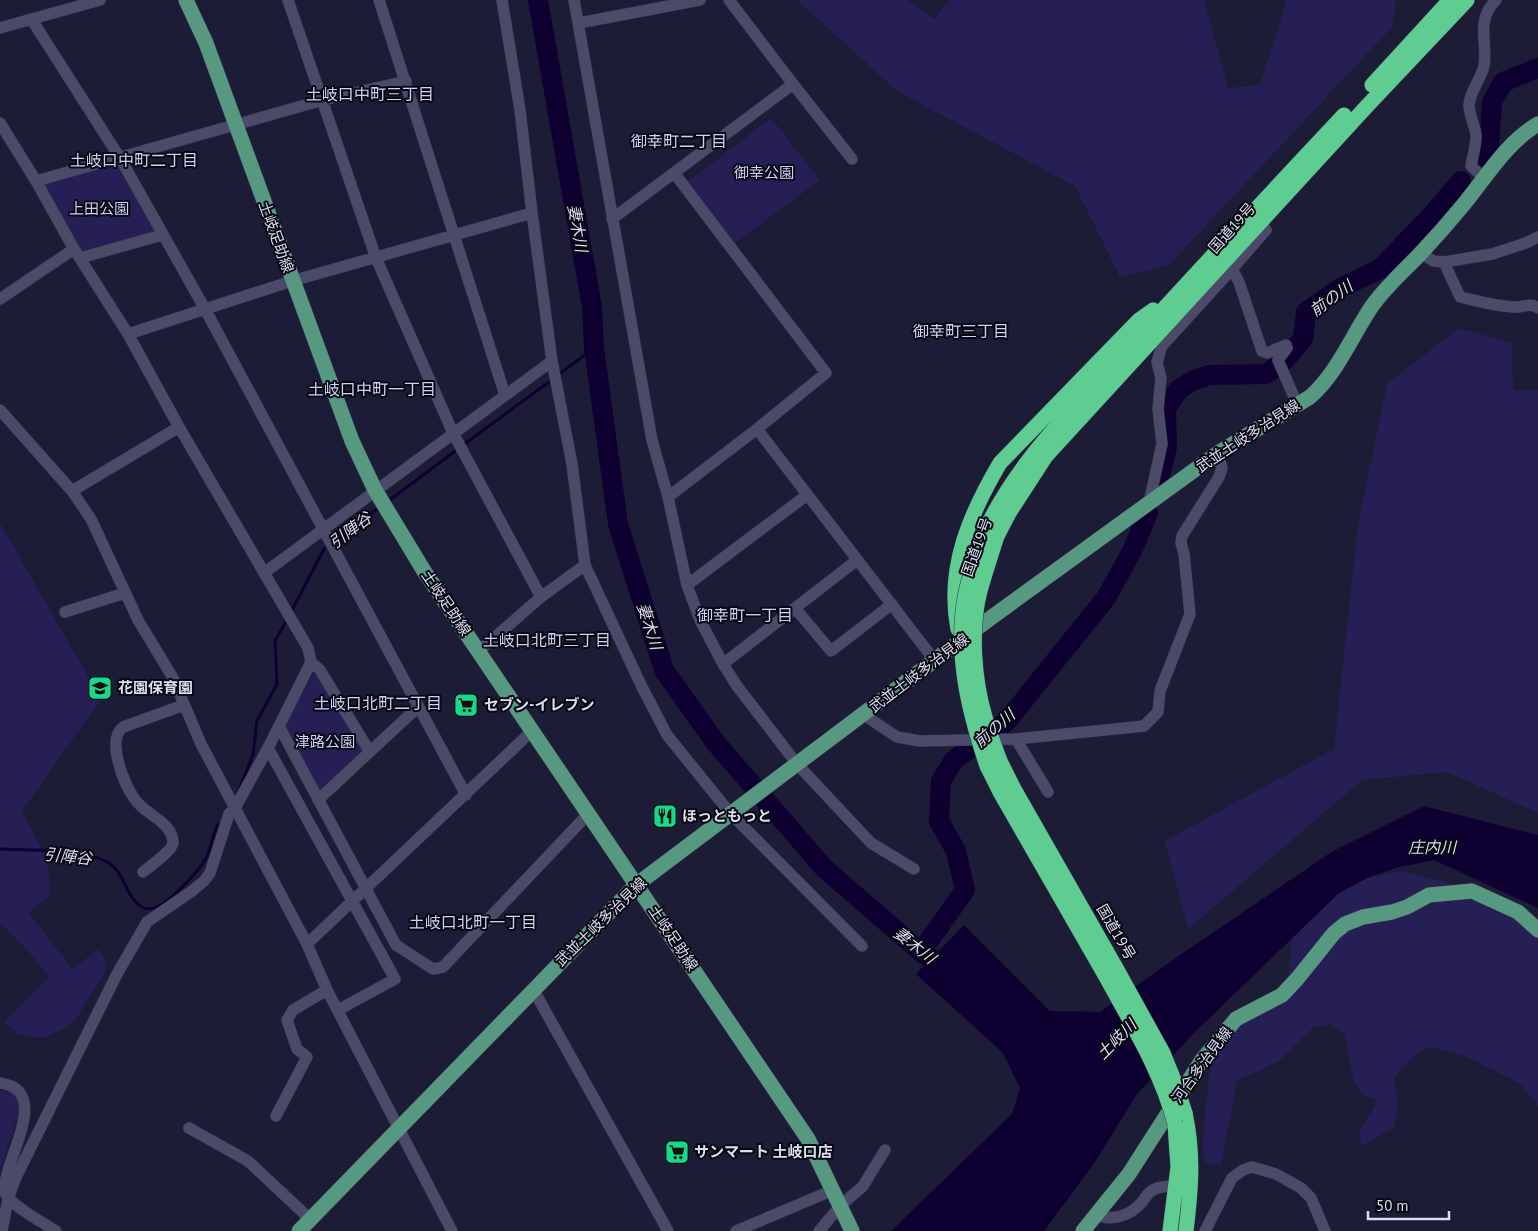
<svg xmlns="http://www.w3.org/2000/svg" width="1538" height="1231" font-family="'PT Sans','Noto Sans JP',sans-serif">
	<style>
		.green { fill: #261f56 }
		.water { fill: #0e0132 }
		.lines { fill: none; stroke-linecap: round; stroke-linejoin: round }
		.stream { stroke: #0e0132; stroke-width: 3 }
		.river { stroke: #0e0132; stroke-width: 20 }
		.minor-casing { stroke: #37354b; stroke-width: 12 }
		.major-casing { stroke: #37354b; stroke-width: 16 }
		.highway-casing { stroke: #37354b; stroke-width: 16 }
		.minor { stroke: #4b4a68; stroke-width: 11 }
		.major { stroke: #579881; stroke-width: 15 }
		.highway { stroke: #5fcc92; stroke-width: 15 }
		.highway-bridge-casing { stroke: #37354b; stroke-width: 16; stroke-linecap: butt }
		.highway-bridge { stroke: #5fcc92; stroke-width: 15 }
		.labels { text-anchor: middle; stroke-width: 4; stroke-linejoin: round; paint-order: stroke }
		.park-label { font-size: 15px; fill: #cecef8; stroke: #080813 }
		.street-label { font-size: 15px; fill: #dcddef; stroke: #080813 }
		.poi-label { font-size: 15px; font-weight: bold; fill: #dcddef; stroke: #080813; text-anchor: start }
		.neighbourhood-label { font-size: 16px; fill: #d0d1f5; stroke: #080813 }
		.water-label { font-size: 16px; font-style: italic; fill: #dcdcf1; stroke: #080813 }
	</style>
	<rect width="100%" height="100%" fill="#1d1c36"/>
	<path class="green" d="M 797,0 L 908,0 L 934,19 L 950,0 L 1204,0 L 1228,88 L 1260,85 L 1287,0 L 1396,0 L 1392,27 L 1169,265 L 1120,277 L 1075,186 L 897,91 Z
		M 771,118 L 820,180 L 735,243 L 688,182 Z
		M 113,163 L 116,165 L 155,231 L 81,252 L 41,183 Z
		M 1459,328 L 1512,343 L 1513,390 L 1538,390 L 1538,813 L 1447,772 L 1362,780 L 1188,929 L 1165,841 L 1334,749 L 1358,525 L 1387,384 Z
		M 0,523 L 101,699 L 22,811 L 48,862 L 50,895 L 29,913 L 72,969 L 99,949 L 106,963 L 106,971 L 74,1022 L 62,1029 L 47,1037 L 33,1038 L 18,1034 L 4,1022 L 49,977 L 24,946 L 0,923 Z
		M 314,673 L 318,674 L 362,749 L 362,753 L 322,790 L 316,788 L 286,728 L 286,721 Z
		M 1400,871 L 1466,887 L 1490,909 L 1538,919 L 1538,1106 L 1521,1084 L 1463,1055 L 1431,1047 L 1417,1053 L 1394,1078 L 1398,1111 L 1393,1128 L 1361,1146 L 1360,1129 L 1378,1101 L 1362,1094 L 1354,1081 L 1344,1033 L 1330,1024 L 1314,1027 L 1279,1061 L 1237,1081 L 1221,1165 L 1206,1163 L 1202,1147 L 1212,1049 L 1288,984 L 1294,914 L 1367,878 Z
		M 0,1090 L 10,1092 L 19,1097 L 19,1113 L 0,1170 Z"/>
	<path class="water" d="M 1424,806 L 1538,835 L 1538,908 L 1434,860 L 1396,868 L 1367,878 L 1339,893 L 1195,1032 L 1137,1094 L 1095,1162 L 1044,1231 L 891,1231 L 1012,1114 L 1020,1088 L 1003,1053 L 916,974 L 964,925 L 1050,1011 L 1100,1012 L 1164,966 L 1333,851 Z"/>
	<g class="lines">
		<path class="stream" d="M 558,375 L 594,348
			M 463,445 L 553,379
			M 387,502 L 458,449
			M 291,612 L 324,549 L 380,507
			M 238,792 L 253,755 L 257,721 L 277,684 L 275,641 L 288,618
			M 0,849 C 28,850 78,849 103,860 C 123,868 122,886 135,901 C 140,908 147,910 155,908 C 170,903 202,868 208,854 C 212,844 213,834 218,824"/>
		<path class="river" d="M 538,0 L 592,307 L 594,348 L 618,524 L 664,670 L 715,742 L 824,868 L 921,952 L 953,973
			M 1482,157 L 1489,149 L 1492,102 L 1503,82 L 1538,68
			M 1159,480 L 1167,447 L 1166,408 L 1179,389 L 1192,381 L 1209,375 L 1266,374 L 1283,362 L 1303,339 L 1306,312 L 1342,287 L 1380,269 L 1432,215 L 1461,181
			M 921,952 L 965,890 L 956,851 L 939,821 L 941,781 L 954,760 L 1007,721 L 1106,598 L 1133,549 L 1148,513"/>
		<g class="minor-casing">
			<path id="minor" d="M 288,0 L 376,258 L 453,433 L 541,597
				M 379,0 L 505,395
				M 502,0 L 520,110 L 532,213 L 552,361 L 572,464 L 585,565 L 641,685 L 667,735 L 730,813 L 862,946
				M 574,0 L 652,440 L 668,497 L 687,585 L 700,620 L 723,664 L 737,686 L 797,764 L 871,843 L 914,869
				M 32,20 L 120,158 L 205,309 L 466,795
				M 579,23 L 700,0
				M 0,28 L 100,0
				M 793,84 L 852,159
				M 0,123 L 36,181 L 74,249 L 128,334 L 179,427 L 308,648 L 311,662 L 268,748 L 235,808 L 229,814 L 210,873 L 204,881 L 192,891 L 147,922 L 117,974 L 16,1177 L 8,1199 L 2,1231
				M 1484,178 L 1471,166 C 1473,156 1476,145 1476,135 C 1475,125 1469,115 1469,105 C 1470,91 1481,79 1484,66 C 1488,41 1475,21 1496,0
				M 36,181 L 323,100 L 406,81
				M 612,219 L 793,84 L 729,0
				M 1421,253 L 1433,261 L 1444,262 L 1492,254 L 1526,243 L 1538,237
				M 80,258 L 162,235
				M 1444,262 L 1460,297 C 1477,301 1502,308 1519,307 C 1526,306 1531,303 1538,308
				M 1232,269 L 1239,282 L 1262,351 L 1267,353 L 1286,345 L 1287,348 L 1278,360 L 1297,404
				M 0,299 L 74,249
				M 128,334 L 292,281 L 532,213
				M 0,410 L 72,491 L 91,519 L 138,620 L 173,678 L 201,744 L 307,944 L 327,990 L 452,1231
				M 757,429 L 935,661
				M 72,491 L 179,427
				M 668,497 L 757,429 L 826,373 L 675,174
				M 1149,503 L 1162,444 L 1158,409 L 1161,378 L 1157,362 L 1162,346 L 1232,269 L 1266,230 L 1260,223
				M 264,573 L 552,361
				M 687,585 L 807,495
				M 795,608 L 831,651 L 892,604
				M 65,612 L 125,593
				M 479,651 L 541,597 L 585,565
				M 311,662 L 320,670 L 370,752
				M 723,664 L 857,560
				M 864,715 L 897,737 L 920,741 L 1016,739 L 1144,726 L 1158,712 L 1160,691 L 1190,614 L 1184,554 L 1181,543 L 1182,536 L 1219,477 L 1222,468 L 1218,453
				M 279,726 L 396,945 L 433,969 L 443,967 L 589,813
				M 1016,739 L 1048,792
				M 268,748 L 395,979 L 338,1010
				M 318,800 L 418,707
				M 143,872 C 149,867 172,851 173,843 C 173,821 144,815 134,798 C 124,784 106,740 123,727 L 184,705
				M 307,944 L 533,730
				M 533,989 L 668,1231
				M 0,1083 C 55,1091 0,1164 5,1193 C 10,1205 44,1223 56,1231
				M 276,1116 L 307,1057 L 297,1049 L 287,1020 L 293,1010 L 327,990
				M 189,1128 L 248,1161 L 311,1220
				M 1095,1214 C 1112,1222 1130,1216 1142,1202 C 1146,1197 1147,1193 1153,1190 C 1160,1186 1169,1186 1177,1186
				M 736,1231 L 833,1190
				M 819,1231 L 840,1206 L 863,1186 L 885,1150
				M 1205,1231 L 1232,1178 L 1243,1170 L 1252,1167 L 1276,1174 L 1301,1188 L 1311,1198 L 1325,1231"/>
		</g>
		<g class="major-casing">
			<path id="major" d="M 186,0 L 206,43 L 352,441 L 375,490 L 424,571 L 808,1139 L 852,1231
				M 299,1231 L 636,885 L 992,617 L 1149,503 L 1218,453 L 1310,397 C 1337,373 1351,338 1370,309 C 1384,288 1404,271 1421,253 C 1436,237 1450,221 1464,204 C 1487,176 1506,143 1538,124
				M 1083,1231 L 1129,1174 L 1202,1060 L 1236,1019 L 1282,995 L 1297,979 L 1334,933 L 1345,924 L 1363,917 L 1392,912 L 1407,907 L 1429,895 L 1472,891 L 1518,912 L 1538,930"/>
		</g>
		<g class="highway-casing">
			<path id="highway" d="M 1372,85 L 1450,0
				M 984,533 C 1015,465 1068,414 1118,359 C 1192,277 1268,196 1344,115
				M 997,536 L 1009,513 L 1046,456 L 1367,106 L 1467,0
				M 958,629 C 946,568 970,514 1000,463 L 1139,320 L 1153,310
				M 1000,761 L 1014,789 L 1116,968
				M 987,766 L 1000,792 L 1105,975
				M 1185,1113 C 1194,1154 1191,1190 1186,1231
				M 1170,1231 L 1178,1167 L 1175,1124"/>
		</g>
		<use href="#minor" class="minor"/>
		<use href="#major" class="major"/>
		<use href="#highway" class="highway"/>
		<g class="highway-bridge-casing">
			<path id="highway-bridge" d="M 984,533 C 978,552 971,572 966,592 C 954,652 968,709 987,766
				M 997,536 C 991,555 985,573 980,591 C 970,629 974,680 985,717 C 989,732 995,747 1000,761
				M 1116,968 L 1163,1053 L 1176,1085 L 1185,1113
				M 1105,975 C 1131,1023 1161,1070 1175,1124"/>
		</g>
		<use href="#highway-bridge" class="highway-bridge"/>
	</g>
	<defs>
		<g id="school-square" transform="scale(1.25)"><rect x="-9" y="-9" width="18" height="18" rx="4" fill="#16d989" stroke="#080813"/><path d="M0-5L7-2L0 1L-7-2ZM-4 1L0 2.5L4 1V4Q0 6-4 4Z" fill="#111"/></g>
		<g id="supermarket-square" transform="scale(1.25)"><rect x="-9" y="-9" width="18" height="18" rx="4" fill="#16d989" stroke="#080813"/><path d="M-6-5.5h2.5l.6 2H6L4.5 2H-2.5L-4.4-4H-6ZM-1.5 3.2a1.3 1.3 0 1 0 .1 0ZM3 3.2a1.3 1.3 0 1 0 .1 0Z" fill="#111"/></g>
		<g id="restaurant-square" transform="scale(1.25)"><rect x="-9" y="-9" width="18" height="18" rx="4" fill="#16d989" stroke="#080813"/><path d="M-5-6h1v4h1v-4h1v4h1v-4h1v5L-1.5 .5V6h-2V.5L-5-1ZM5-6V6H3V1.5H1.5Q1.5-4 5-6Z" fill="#111"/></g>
	</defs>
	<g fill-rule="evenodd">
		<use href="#school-square" x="100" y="688"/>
		<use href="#supermarket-square" x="466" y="705"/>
		<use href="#restaurant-square" x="665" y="816"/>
		<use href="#supermarket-square" x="677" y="1152"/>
	</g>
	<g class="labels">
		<g class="park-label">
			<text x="764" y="178">御幸公園</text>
			<text x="99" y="214">上田公園</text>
			<text x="325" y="747">津路公園</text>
		</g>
		<g class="street-label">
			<text transform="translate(1232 228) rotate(-48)" y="5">国道19号</text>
			<text transform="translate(276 237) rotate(70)" y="5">土岐足助線</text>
			<text transform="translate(1248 436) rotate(-33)" y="5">武並土岐多治見線</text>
			<text transform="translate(977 547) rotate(-70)" y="5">国道19号</text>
			<text transform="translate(446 603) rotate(56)" y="5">土岐足助線</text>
			<text transform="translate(919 673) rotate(-37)" y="5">武並土岐多治見線</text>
			<text transform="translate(601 922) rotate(-44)" y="5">武並土岐多治見線</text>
			<text transform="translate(1116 932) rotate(60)" y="5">国道19号</text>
			<text transform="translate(673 938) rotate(56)" y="5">土岐足助線</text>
			<text transform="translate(1202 1065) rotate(-54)" y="5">河合多治見線</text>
		</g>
		<g class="poi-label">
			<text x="118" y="693">花園保育園</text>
			<text x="484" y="710">セブン-イレブン</text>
			<text x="682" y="821">ほっともっと</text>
			<text x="694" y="1157">サンマート 土岐口店</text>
		</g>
		<g class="neighbourhood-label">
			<text x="370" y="100">土岐口中町三丁目</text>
			<text x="679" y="147">御幸町二丁目</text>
			<text x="134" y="166">土岐口中町二丁目</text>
			<text x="961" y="337">御幸町三丁目</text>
			<text x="372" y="395">土岐口中町一丁目</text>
			<text x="745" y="621">御幸町一丁目</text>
			<text x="547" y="646">土岐口北町三丁目</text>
			<text x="378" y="709">土岐口北町二丁目</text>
			<text x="473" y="928">土岐口北町一丁目</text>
		</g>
		<g class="water-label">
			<text transform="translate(578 228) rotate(80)" y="6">妻木川</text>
			<text transform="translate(1331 298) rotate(-36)" y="6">前の川</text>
			<text transform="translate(350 530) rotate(-37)" y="6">引陣谷</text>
			<text transform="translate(650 626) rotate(72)" y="6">妻木川</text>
			<text transform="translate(994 728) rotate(-41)" y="6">前の川</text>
			<text x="1432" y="853">庄内川</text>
			<text transform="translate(68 856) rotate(6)" y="6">引陣谷</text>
			<text transform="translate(915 945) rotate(38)" y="6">妻木川</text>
			<text transform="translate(1116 1039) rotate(-45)" y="6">土岐川</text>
		</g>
	</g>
	<path d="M1368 1211v8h81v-8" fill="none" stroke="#dcddef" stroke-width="2.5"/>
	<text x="1376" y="1211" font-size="15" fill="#dcddef" stroke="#080813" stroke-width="4" paint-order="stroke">50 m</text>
</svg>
